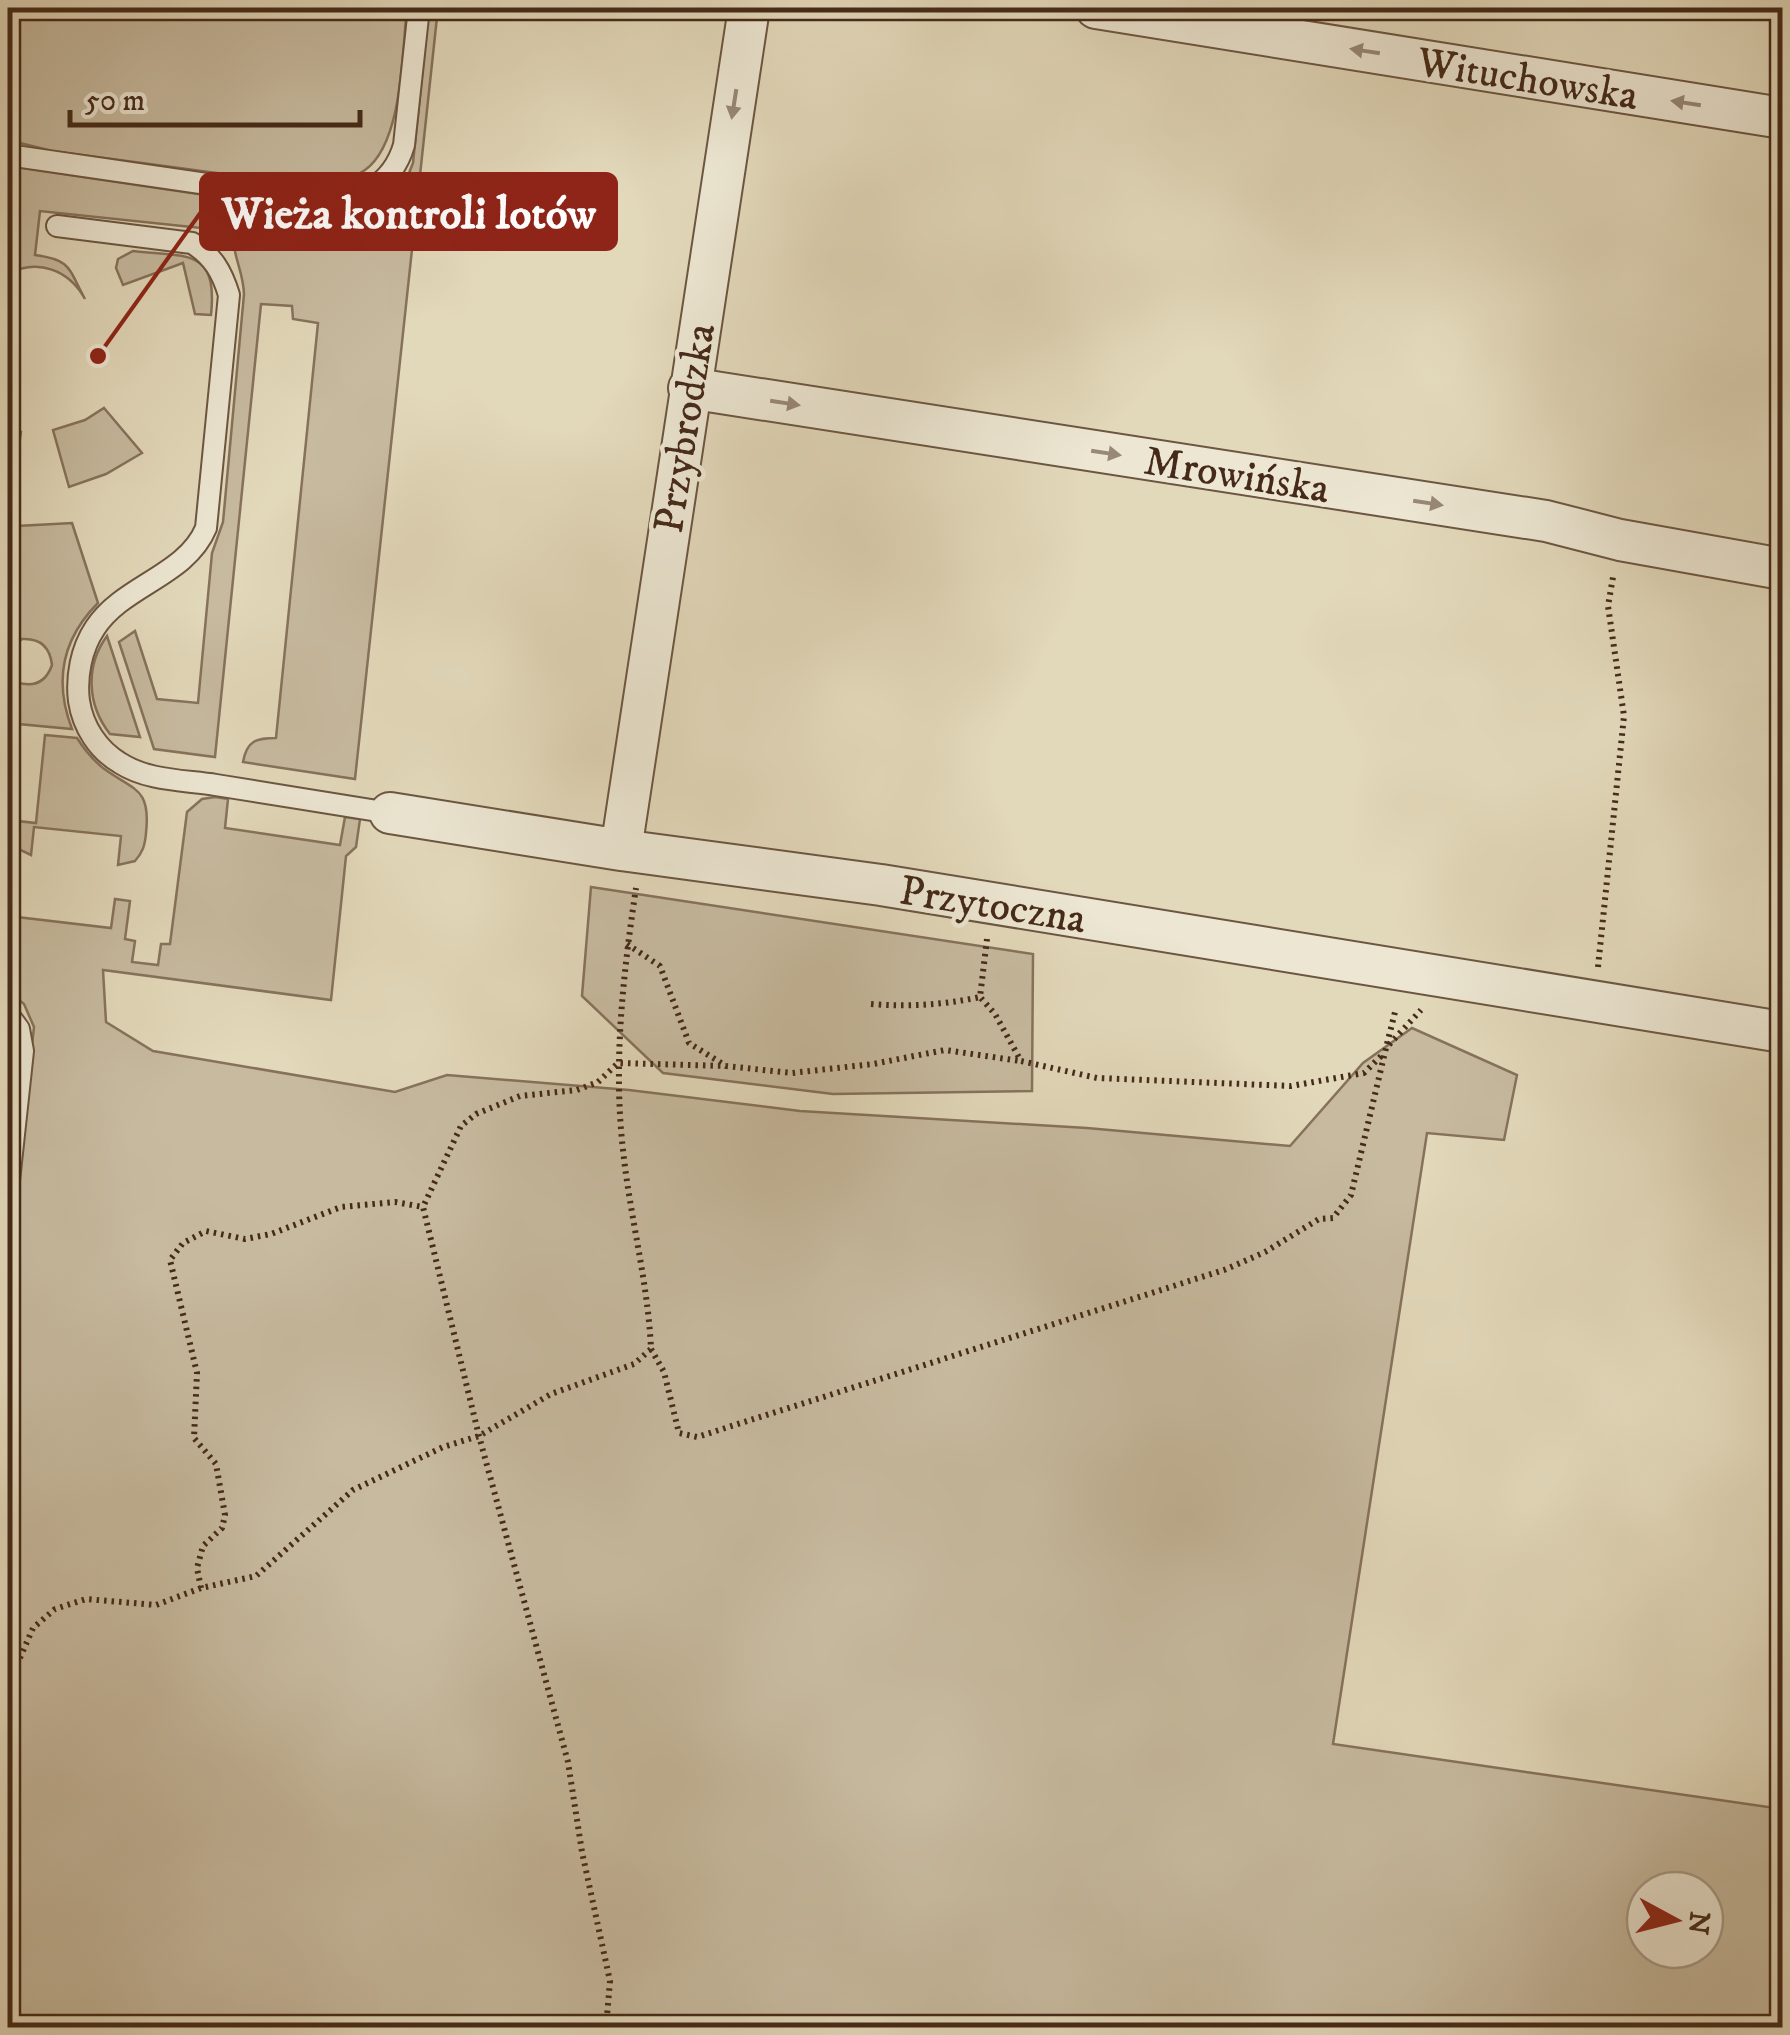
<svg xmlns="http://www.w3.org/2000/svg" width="1790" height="2035" font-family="'IM FELL DW Pica',serif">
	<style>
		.green { fill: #c7ba9f; stroke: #86725c; stroke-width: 2.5; fill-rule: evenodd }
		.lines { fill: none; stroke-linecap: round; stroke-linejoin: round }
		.service-casing { stroke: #6c5641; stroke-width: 24 }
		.minor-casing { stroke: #6c5641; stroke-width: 44 }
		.path { stroke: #452a19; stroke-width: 6; stroke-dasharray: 2.5 5; stroke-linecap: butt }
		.service { stroke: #ece6d2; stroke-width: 20 }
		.minor { stroke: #ece6d2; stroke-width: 40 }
		.oneway { fill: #988876 }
		.labels { text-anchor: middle; stroke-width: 9; stroke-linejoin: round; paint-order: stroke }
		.street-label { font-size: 42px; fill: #452a19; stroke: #ece6d2 }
		.leader { fill: none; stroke: #8f2418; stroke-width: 4 }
		.callout-dot { fill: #8f2418; stroke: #ece6d2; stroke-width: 4 }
		.callout { fill: #8f2418; stroke: #8f2418; stroke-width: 4 }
		.callout-label { font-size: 45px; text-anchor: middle; font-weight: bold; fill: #fff }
	</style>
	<rect width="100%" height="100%" fill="#e2d8ba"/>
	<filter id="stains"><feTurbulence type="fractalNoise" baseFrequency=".002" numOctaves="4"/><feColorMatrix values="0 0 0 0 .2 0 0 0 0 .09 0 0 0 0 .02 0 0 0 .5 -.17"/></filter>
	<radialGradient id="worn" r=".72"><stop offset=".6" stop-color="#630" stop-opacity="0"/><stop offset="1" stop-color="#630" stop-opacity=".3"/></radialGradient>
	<path class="green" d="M 8,8 L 407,8 C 402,51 403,143 365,170 C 349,181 332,183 314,186 L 52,151 L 8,140 Z
		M 429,8 L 438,8 L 355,779 L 243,762 C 247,740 257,738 276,738 L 318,323 L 293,319 L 292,306 L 261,304 L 215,757 L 154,749 L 119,642 L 135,631 L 157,699 L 198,703 L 212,553 L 223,522 L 244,294 C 243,266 229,253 235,224 L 212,221 L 208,226 L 201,228 L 40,211 L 35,255 C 72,260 68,268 85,299 C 69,270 38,258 8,274 L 8,166 L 361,218 C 393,205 401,196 413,163 Z
		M 133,251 C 187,257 218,248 211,315 L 195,314 L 183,263 L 123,285 L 116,268 L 118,259 Z
		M 104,408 L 142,453 L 106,474 L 69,487 L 53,430 L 85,420 Z
		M 8,429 L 21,432 L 12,490 L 8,489 Z
		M 72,523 L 98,603 C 62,639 54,682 72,729 L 8,723 L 8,671 L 16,682 C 34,688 46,682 52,665 C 50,647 40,638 22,639 L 8,651 L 8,593 L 17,526 Z
		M 107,636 L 140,737 L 110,734 C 87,705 85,666 107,636 Z
		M 45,735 L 77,738 C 84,749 92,759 103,768 C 134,791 151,787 146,833 C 145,845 143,852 135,861 L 118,865 L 121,836 L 34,827 L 31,855 L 10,845 L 8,820 L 36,823 Z
		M 215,797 L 228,799 L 225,828 L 340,845 L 345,817 L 360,819 L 356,847 L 346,856 L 331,1000 L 103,970 L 106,1022 L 153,1051 L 395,1092 L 447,1075 L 629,1090 L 800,1111 L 1087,1128 L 1290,1146 L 1363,1063 L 1412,1028 L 1517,1075 L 1504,1140 L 1427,1133 L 1333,1744 L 1782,1809 L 1782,2005 L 1759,2027 L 8,2027 L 8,1270 L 34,1027 L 24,1004 L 8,991 L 8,916 L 111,928 L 115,899 L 130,901 L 125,939 L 135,941 L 132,962 L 158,965 L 161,944 L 170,944 L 187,812 L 202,799 ZM 1645,1890 L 1705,1890 L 1705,1950 L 1645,1950 Z
		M 591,887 L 1033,954 L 1032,1091 L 833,1094 L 663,1073 L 582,996 Z"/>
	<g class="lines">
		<g class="service-casing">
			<path id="service" d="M 8,155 L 317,200 C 358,202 392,186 404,145 L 419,8
				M 57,226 L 192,243 C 213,256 222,272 229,295 L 206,528 C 186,576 123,585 95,628 C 81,649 76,677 79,701 C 83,727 98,750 120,763 C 148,781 184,780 216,785 C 274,794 332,804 390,813
				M 8,1014 L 19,1029 L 23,1051 L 8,1190"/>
		</g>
		<g class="minor-casing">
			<path id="minor" d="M 1096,8 L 1782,118
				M 689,388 L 1546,521 L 1620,540 L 1782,569
				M 390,813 L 621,850 L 881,885 L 1782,1032
				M 621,850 L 749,8"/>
		</g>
		<path class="path" d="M 987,939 L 980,997 L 995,1014 L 1021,1061 L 1097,1078 L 1291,1086 L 1364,1073 L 1382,1055
			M 627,944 L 660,966 L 689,1043 L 726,1066 L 792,1073 L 873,1064 L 945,1050 L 1020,1061
			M 1598,967 L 1624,716 L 1608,606 L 1613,577
			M 871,1004 C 910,1007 942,1005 980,997
			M 1387,1044 L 1396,1008
			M 651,1349 L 664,1372 L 679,1433 L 697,1437 L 1224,1270 L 1265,1252 L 1319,1219 L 1333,1218 L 1351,1195 L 1386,1048 L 1421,1010
			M 201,1588 L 197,1568 L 203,1546 L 222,1528 L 225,1515 L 216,1464 L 194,1438 L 197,1373 L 170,1260 L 183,1243 L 206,1231 L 245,1239 L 271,1234 L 341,1207 L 395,1202 L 423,1207
			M 8,1738 L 14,1724 L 12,1687 L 16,1667 L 33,1628 L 55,1609 L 86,1599 L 156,1605 L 201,1588 L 256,1576 L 353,1490 L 443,1447 L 479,1436 L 551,1394 L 634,1364 L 651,1349 C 648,1282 630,1217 623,1150 C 613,1063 623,975 636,888
			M 606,2028 L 610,1981 L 582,1852 L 568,1762 L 479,1436 L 423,1207 L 461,1126 L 476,1114 L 520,1096 L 577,1090 L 598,1082 L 618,1063 L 726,1066"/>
		<use href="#service" class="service"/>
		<use href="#minor" class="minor"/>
	</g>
	<defs><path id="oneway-solid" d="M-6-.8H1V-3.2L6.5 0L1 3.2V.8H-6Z" transform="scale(2.5)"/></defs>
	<g class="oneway">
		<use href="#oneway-solid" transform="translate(1365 51) rotate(-171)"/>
		<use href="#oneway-solid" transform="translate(1686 103) rotate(-171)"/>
		<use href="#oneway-solid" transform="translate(734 104) rotate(99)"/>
		<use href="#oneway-solid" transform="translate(785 403) rotate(9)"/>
		<use href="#oneway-solid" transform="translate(1106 453) rotate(9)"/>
		<use href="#oneway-solid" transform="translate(1428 503) rotate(9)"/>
	</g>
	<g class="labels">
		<g class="street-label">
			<text transform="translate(1528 77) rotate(9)" y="15">Wituchowska</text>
			<text transform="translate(683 428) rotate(-81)" y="15">Przybrodzka</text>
			<text transform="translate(1237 473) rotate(9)" y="15">Mrowińska</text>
			<text transform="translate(993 903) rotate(9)" y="15">Przytoczna</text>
		</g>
	</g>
	<path class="leader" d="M98 356L201 212"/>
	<circle class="callout-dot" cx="98" cy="356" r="10"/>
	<rect class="callout" x="201" y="174" width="415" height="75" rx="10"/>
	<g class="callout-label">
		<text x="409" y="228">Wieża kontroli lotów</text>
	</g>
	<rect width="1790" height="2035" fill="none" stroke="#e2d8ba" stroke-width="40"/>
	<rect x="10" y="10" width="1770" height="2015" fill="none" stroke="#452a19" stroke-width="5"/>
	<rect x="20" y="20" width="1750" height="1995" fill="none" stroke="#452a19" stroke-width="2.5"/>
	<g transform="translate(1675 1920) rotate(97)"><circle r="48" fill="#ece6d2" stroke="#a99b88" stroke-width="2.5"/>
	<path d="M0-8L18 38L0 25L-18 38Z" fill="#8f2418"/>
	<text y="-15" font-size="28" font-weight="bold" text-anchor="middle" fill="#452a19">N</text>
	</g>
	<path d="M70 110v15h290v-15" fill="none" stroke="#452a19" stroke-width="5"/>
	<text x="85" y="110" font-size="30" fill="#452a19" stroke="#ece6d2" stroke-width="8" paint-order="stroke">50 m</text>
	<rect width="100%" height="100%" filter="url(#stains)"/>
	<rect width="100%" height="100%" fill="url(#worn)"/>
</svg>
